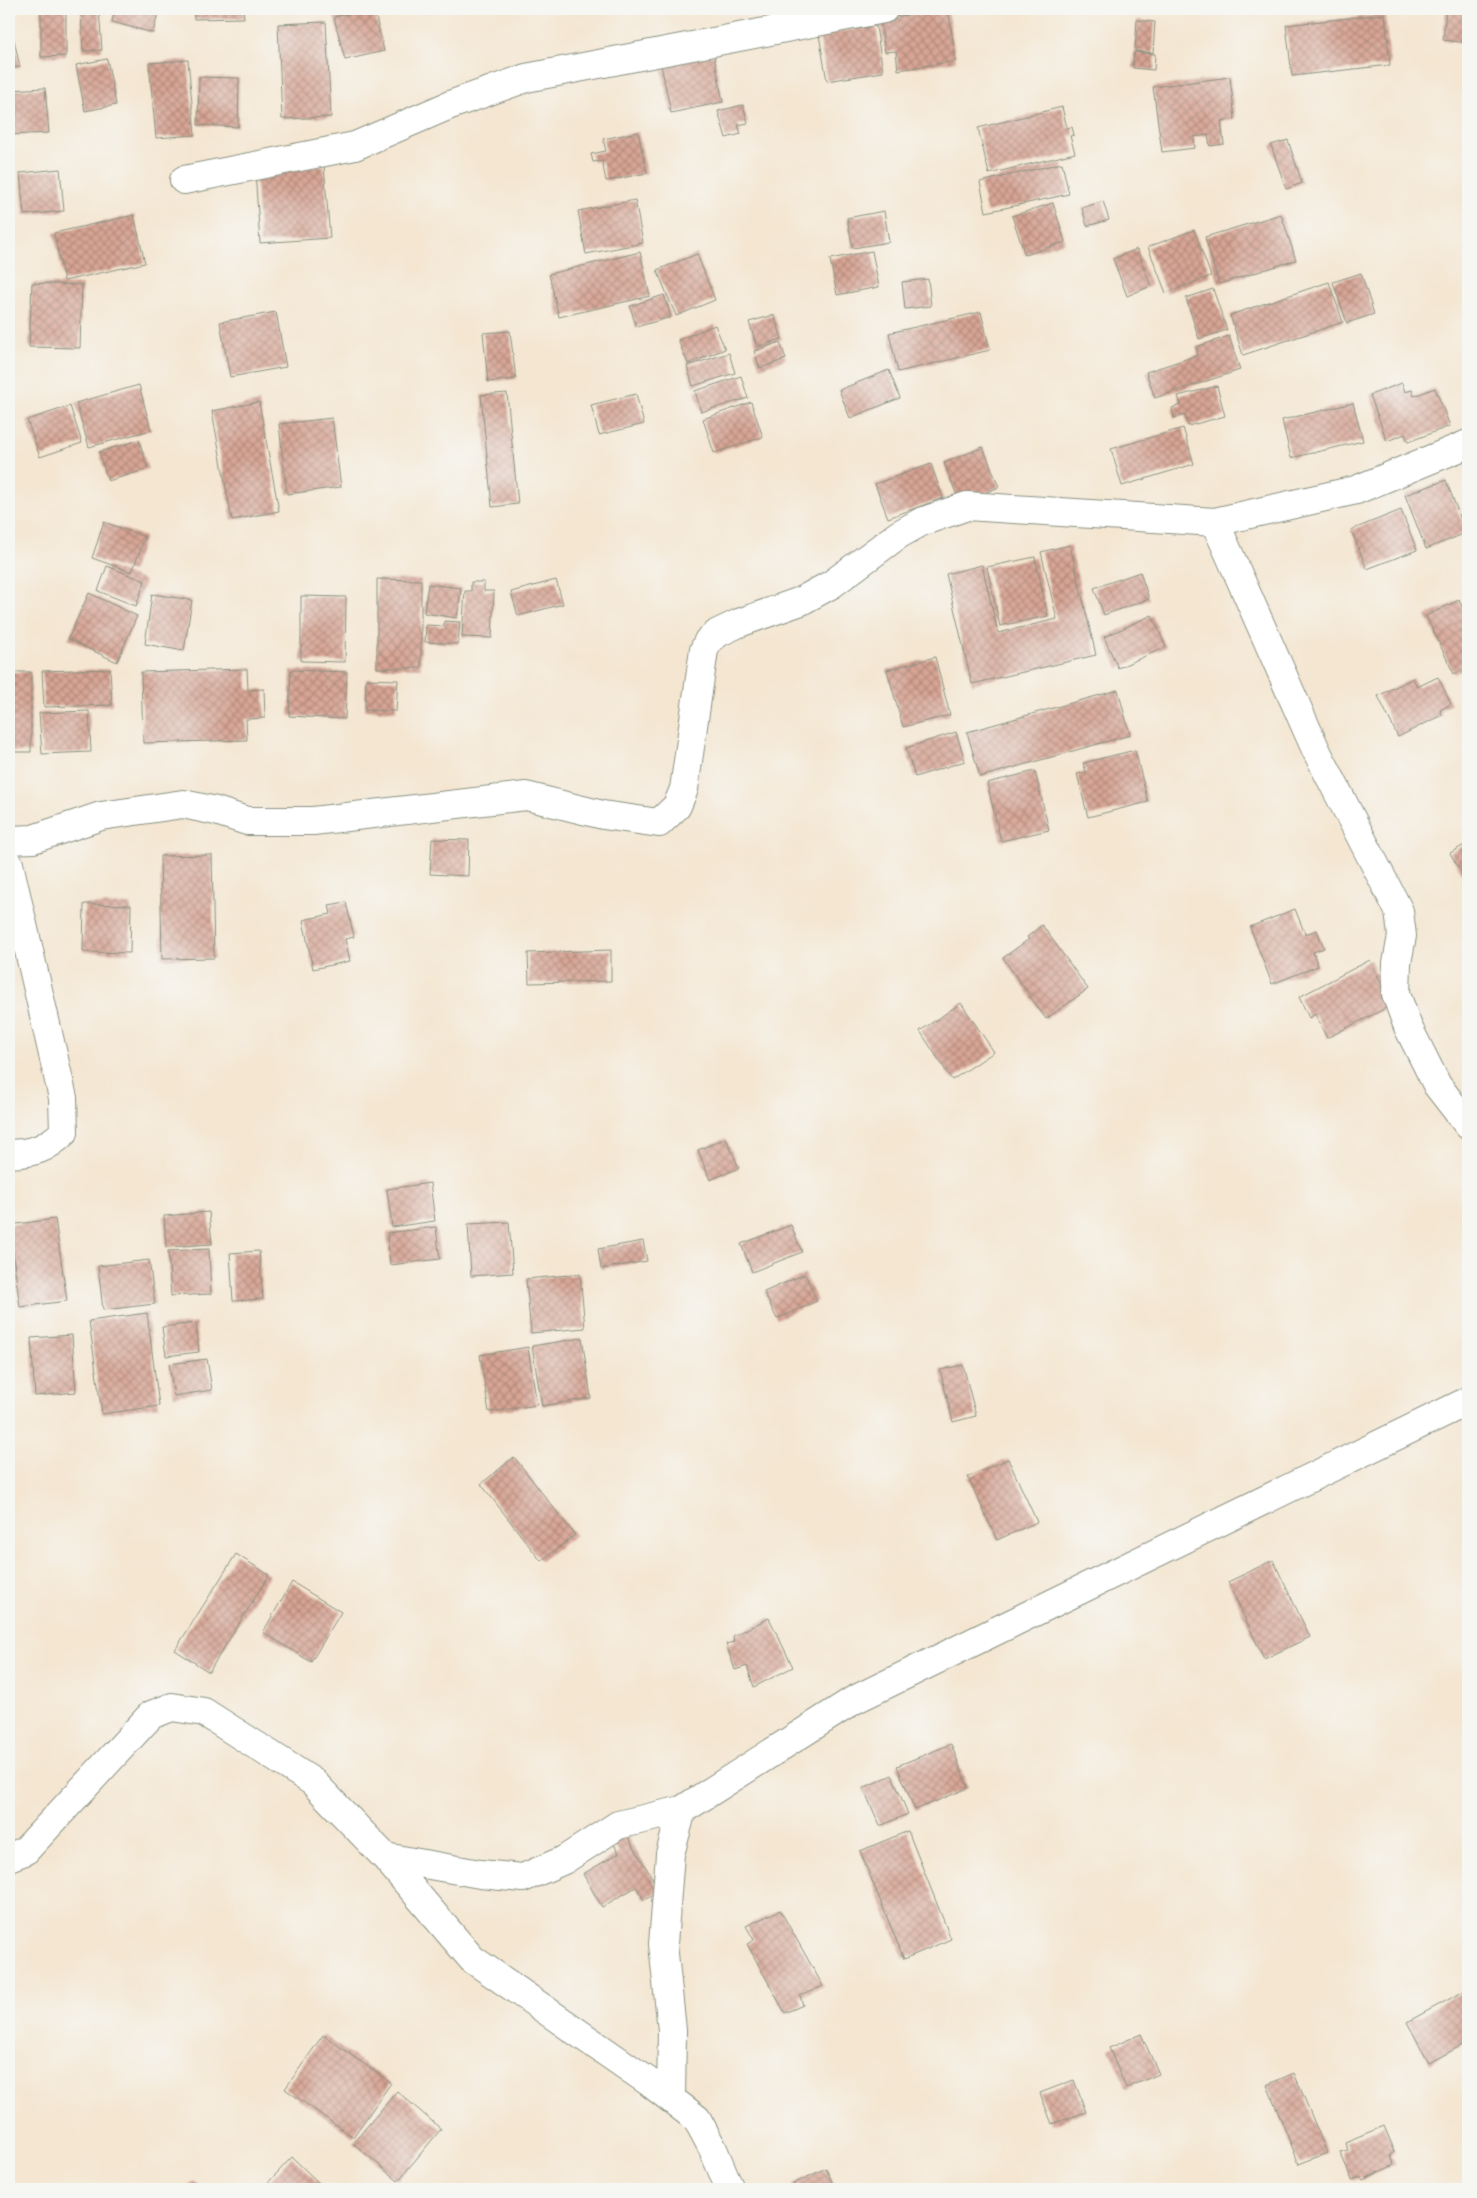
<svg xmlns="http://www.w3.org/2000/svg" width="1477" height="2198" font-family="'Balsamiq Sans',sans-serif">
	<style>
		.building { fill: url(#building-cross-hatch) }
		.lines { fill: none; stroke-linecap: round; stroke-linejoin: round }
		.minor-casing { stroke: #8a9282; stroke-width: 30 }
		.minor { stroke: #fff; stroke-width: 28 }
	</style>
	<defs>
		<pattern id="building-cross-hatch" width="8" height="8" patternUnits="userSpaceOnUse" patternTransform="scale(1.25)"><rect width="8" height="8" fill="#d8a595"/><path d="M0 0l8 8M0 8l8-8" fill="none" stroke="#af887a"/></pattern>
	</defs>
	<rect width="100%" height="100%" fill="#f6f6f2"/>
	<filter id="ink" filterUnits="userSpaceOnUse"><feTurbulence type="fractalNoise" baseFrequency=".02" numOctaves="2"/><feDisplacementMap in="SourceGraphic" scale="10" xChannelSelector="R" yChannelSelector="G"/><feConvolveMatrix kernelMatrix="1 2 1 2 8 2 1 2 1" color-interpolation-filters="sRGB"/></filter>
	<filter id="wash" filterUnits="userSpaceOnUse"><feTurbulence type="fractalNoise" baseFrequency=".0096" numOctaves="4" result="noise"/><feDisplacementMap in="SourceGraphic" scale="20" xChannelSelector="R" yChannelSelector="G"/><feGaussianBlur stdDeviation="1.12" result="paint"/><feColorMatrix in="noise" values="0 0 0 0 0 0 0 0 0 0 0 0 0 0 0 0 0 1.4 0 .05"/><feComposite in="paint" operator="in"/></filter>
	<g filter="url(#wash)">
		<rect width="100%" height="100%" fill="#f4e6d1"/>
		<g id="blocks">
			<path class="building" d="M 41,9 L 66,9 L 66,56 L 41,57 Z
				M 81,9 L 99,9 L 102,50 L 83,51 Z
				M 115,9 L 159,9 L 153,33 L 112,22 Z
				M 194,9 L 243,9 L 244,18 L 194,19 Z
				M 370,9 L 374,9 L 384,51 L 345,60 L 334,17 Z
				M 420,9 L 441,9 L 441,10 L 421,13 Z
				M 948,9 L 956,61 L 898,70 L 896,51 L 885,52 L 880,19 Z
				M 1446,9 L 1468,9 L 1468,43 L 1443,40 Z
				M 1385,14 L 1390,65 L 1292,76 L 1286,25 Z
				M 9,17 L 20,67 L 9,69 Z
				M 1137,20 L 1155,22 L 1153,53 L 1135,51 Z
				M 326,22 L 331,117 L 282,119 L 278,24 Z
				M 876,26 L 883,72 L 827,81 L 819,35 Z
				M 1134,52 L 1155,54 L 1154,70 L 1133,68 Z
				M 714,55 L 723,102 L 671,113 L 661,65 Z
				M 107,59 L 116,105 L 85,111 L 76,65 Z
				M 188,60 L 195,135 L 156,138 L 149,63 Z
				M 199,77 L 239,78 L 238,127 L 198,125 Z
				M 1230,77 L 1235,119 L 1221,121 L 1224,144 L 1210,146 L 1208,135 L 1194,137 L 1195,148 L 1162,152 L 1153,87 Z
				M 45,88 L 49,133 L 9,135 L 9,90 Z
				M 743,105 L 748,123 L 738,125 L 741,134 L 726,138 L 718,111 Z
				M 1062,107 L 1067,128 L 1072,127 L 1074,135 L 1070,136 L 1075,153 L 989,174 L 978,128 Z
				M 638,132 L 647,173 L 606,181 L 602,161 L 593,162 L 591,154 L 606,151 L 603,139 Z
				M 1288,140 L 1302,183 L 1286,189 L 1271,145 Z
				M 1062,163 L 1069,194 L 986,212 L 980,182 Z
				M 324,166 L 330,238 L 260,243 L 255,171 Z
				M 60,169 L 64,211 L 24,215 L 20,173 Z
				M 635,200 L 643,243 L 586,254 L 578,211 Z
				M 1103,201 L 1109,220 L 1087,226 L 1082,208 Z
				M 1053,203 L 1065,242 L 1025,255 L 1012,216 Z
				M 884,211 L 889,242 L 853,248 L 847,218 Z
				M 1281,214 L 1296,260 L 1219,284 L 1205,237 Z
				M 134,215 L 145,263 L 64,281 L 54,233 Z
				M 1194,230 L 1211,276 L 1166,293 L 1148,247 Z
				M 1137,249 L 1151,286 L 1127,296 L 1113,259 Z
				M 872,251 L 879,287 L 837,295 L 830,259 Z
				M 640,252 L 650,296 L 559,317 L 549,274 Z
				M 697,254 L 715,300 L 676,316 L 657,270 Z
				M 1361,273 L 1374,314 L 1347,323 L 1333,282 Z
				M 928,279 L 931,306 L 905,309 L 902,282 Z
				M 1329,282 L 1343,322 L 1243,355 L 1230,315 Z
				M 32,283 L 82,285 L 80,348 L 29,347 Z
				M 1213,289 L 1227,330 L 1199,339 L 1186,298 Z
				M 664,295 L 671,317 L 636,327 L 630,306 Z
				M 276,312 L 286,367 L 230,377 L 220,322 Z
				M 981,312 L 990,350 L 898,372 L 889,333 Z
				M 774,315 L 782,339 L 757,347 L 749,322 Z
				M 715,325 L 725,349 L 688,364 L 678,340 Z
				M 510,331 L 516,379 L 488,382 L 483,333 Z
				M 1229,336 L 1240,370 L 1155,398 L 1146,372 L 1198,355 L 1196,347 Z
				M 780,342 L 786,359 L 760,368 L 754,351 Z
				M 729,353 L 735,373 L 693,386 L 687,366 Z
				M 889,370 L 900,398 L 850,418 L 839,390 Z
				M 741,376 L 748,398 L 701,412 L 695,391 Z
				M 1402,383 L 1405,392 L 1412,390 L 1414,396 L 1435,388 L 1450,426 L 1408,442 L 1405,434 L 1387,441 L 1370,395 Z
				M 139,385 L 151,430 L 89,447 L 76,403 Z
				M 1217,386 L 1225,416 L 1188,426 L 1185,415 L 1174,418 L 1172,408 L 1181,405 L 1178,396 Z
				M 507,393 L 518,504 L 492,507 L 481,395 Z
				M 636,394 L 644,424 L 599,435 L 591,405 Z
				M 259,402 L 279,511 L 232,520 L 212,411 Z
				M 751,402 L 763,437 L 714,453 L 703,419 Z
				M 1353,403 L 1363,441 L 1291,458 L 1282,420 Z
				M 70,406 L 82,443 L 40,457 L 27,420 Z
				M 332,418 L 341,487 L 287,494 L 279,424 Z
				M 1183,428 L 1194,464 L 1122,486 L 1111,449 Z
				M 139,440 L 148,469 L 108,481 L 99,452 Z
				M 983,447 L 999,487 L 960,503 L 944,463 Z
				M 931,464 L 943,498 L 888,518 L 875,484 Z
				M 1446,480 L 1466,533 L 1426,549 L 1405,495 Z
				M 1401,510 L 1417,550 L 1367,569 L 1351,530 Z
				M 104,522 L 145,537 L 132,572 L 92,558 Z
				M 1070,545 L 1096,655 L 972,684 L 946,574 L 982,565 L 998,633 L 1057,619 L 1041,552 Z
				M 1035,557 L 1048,616 L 1000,626 L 987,567 Z
				M 107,566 L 145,581 L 136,606 L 98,591 Z
				M 1140,572 L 1149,599 L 1104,615 L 1094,588 Z
				M 377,579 L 421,580 L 421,668 L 377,668 Z
				M 556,580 L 563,604 L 518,616 L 511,592 Z
				M 471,582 L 484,582 L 484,591 L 494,591 L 492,638 L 462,637 L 465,591 L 471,591 Z
				M 428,584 L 461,588 L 457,618 L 424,613 Z
				M 89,593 L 137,616 L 117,662 L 68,639 Z
				M 152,594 L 192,600 L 184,651 L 145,644 Z
				M 301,596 L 346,597 L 345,662 L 301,661 Z
				M 1459,600 L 1468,619 L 1468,667 L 1454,674 L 1426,616 Z
				M 1152,615 L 1166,647 L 1118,668 L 1104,637 Z
				M 444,621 L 460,622 L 458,644 L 425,642 L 426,625 L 444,626 Z
				M 935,657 L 950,715 L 903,727 L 887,670 Z
				M 110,669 L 112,705 L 44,707 L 42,671 Z
				M 247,669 L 248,690 L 264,689 L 265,718 L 246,719 L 247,740 L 143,743 L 141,672 Z
				M 291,670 L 347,672 L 345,719 L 289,716 Z
				M 9,672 L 31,672 L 31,752 L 9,752 Z
				M 1438,677 L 1451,704 L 1440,710 L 1442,715 L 1398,737 L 1378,696 L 1413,678 L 1417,687 Z
				M 366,679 L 398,680 L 396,711 L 365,710 Z
				M 1118,690 L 1130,735 L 980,777 L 967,732 Z
				M 89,711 L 91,752 L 42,754 L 39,713 Z
				M 956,732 L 965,761 L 915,777 L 906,748 Z
				M 1135,750 L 1148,802 L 1088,817 L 1077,774 L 1086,772 L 1083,763 Z
				M 1035,771 L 1049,830 L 1001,841 L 987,783 Z
				M 432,839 L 469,840 L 468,876 L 430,874 Z
				M 1468,843 L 1468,884 L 1450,853 Z
				M 212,855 L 214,958 L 162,959 L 160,856 Z
				M 346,902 L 354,937 L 345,939 L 350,961 L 313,969 L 303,920 L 331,914 L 329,905 Z
				M 84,904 L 131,905 L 130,953 L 83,952 Z
				M 1295,909 L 1305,934 L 1317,930 L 1324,948 L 1313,952 L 1318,966 L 1272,984 L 1250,927 Z
				M 1042,925 L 1088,989 L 1046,1019 L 1003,958 L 1029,939 L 1027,937 Z
				M 611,950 L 611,981 L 529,983 L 528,953 Z
				M 1370,960 L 1392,1005 L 1327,1038 L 1315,1014 L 1309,1018 L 1299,997 Z
				M 961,1003 L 994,1052 L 952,1080 L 920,1031 Z
				M 726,1138 L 739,1168 L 710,1180 L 698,1150 Z
				M 430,1183 L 435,1221 L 392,1227 L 387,1189 Z
				M 209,1212 L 212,1244 L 166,1247 L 164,1216 Z
				M 55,1219 L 67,1301 L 20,1307 L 9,1225 Z
				M 509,1222 L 513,1273 L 471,1276 L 468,1224 Z
				M 791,1225 L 802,1252 L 752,1272 L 741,1244 Z
				M 436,1227 L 440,1259 L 390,1265 L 387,1233 Z
				M 643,1241 L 647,1261 L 601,1269 L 598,1249 Z
				M 209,1249 L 211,1294 L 171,1296 L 168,1251 Z
				M 259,1251 L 263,1299 L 233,1301 L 230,1253 Z
				M 149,1260 L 155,1304 L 103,1310 L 98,1266 Z
				M 580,1274 L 585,1328 L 531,1333 L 526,1279 Z
				M 805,1274 L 817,1301 L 777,1319 L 764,1292 Z
				M 147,1313 L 159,1406 L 102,1414 L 89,1321 Z
				M 196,1323 L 199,1352 L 166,1356 L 162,1327 Z
				M 72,1335 L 76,1392 L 35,1396 L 31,1338 Z
				M 582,1338 L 591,1398 L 542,1406 L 532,1346 Z
				M 528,1347 L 537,1405 L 489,1412 L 480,1355 Z
				M 207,1359 L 212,1390 L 174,1396 L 169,1364 Z
				M 963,1365 L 976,1416 L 953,1422 L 940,1370 Z
				M 514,1457 L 575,1535 L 541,1561 L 481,1484 Z
				M 1008,1459 L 1037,1522 L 997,1540 L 968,1477 Z
				M 236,1554 L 269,1575 L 209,1672 L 175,1650 Z
				M 1273,1560 L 1310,1637 L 1264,1659 L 1228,1582 Z
				M 292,1582 L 341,1612 L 311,1662 L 263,1632 Z
				M 769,1618 L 793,1667 L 754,1687 L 747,1666 L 735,1670 L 726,1644 L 734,1642 L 733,1636 Z
				M 951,1744 L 968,1788 L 915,1810 L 897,1766 Z
				M 892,1775 L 908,1814 L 880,1826 L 863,1788 Z
				M 623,1829 L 660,1891 L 644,1900 L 636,1887 L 602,1907 L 583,1874 L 619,1853 L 610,1837 Z
				M 908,1831 L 951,1939 L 904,1959 L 860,1851 Z
				M 780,1910 L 823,1986 L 800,1996 L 803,2005 L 785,2013 L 747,1944 L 754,1940 L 746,1926 Z
				M 1468,1989 L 1468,2042 L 1429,2063 L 1407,2022 Z
				M 1141,2034 L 1159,2074 L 1126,2088 L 1109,2048 Z
				M 323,2035 L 391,2083 L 353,2137 L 285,2089 Z
				M 1294,2073 L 1327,2153 L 1299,2164 L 1267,2085 Z
				M 1074,2080 L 1086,2112 L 1052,2124 L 1040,2093 Z
				M 397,2091 L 441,2129 L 398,2181 L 353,2143 Z
				M 1384,2126 L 1395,2152 L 1391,2155 L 1394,2165 L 1363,2180 L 1360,2177 L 1352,2180 L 1340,2152 L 1348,2150 L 1345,2142 Z
				M 292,2157 L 323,2187 L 321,2189 L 262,2189 Z
				M 826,2168 L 835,2189 L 795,2189 L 793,2184 Z
				M 194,2181 L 202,2189 L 185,2189 Z"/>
		</g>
	</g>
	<g filter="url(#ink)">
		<use href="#blocks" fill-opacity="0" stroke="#8a9282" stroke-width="1"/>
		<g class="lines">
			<g class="minor-casing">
				<path id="minor" d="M 184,180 L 355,146 L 450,105 L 526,78 L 884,9
					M 1215,522 L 1316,750 L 1399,911 L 1402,936 L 1397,963 L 1396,994 L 1408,1027 L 1437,1085 L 1468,1125
					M 9,840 L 33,839 L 101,816 L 183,804 L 216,811 L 247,821 L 313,821 L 526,796 L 603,815 L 659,823 L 677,806 L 684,789 L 704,650 L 708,641 L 718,633 L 739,623 L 801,601 L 832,584 L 898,535 L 921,522 L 967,506 L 1215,522 L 1356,490 L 1468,444
					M 9,864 L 63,1098 L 64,1132 C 46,1149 34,1153 9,1154
					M 9,1857 L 25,1851 L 151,1715 L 172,1707 L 204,1712 L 313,1782 L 385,1857 L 472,1959 L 649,2082 L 697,2119 L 713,2149 L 730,2189
					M 385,1857 L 480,1874 L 523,1878 L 564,1860 L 618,1825 L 682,1810 L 854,1700 L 1468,1401
					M 671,2099 L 672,2030 L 663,1944 L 670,1854 L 682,1810"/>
			</g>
			<use href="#minor" class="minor"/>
		</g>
	</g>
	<rect width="1477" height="2198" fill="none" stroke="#f6f6f2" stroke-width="30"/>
</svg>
